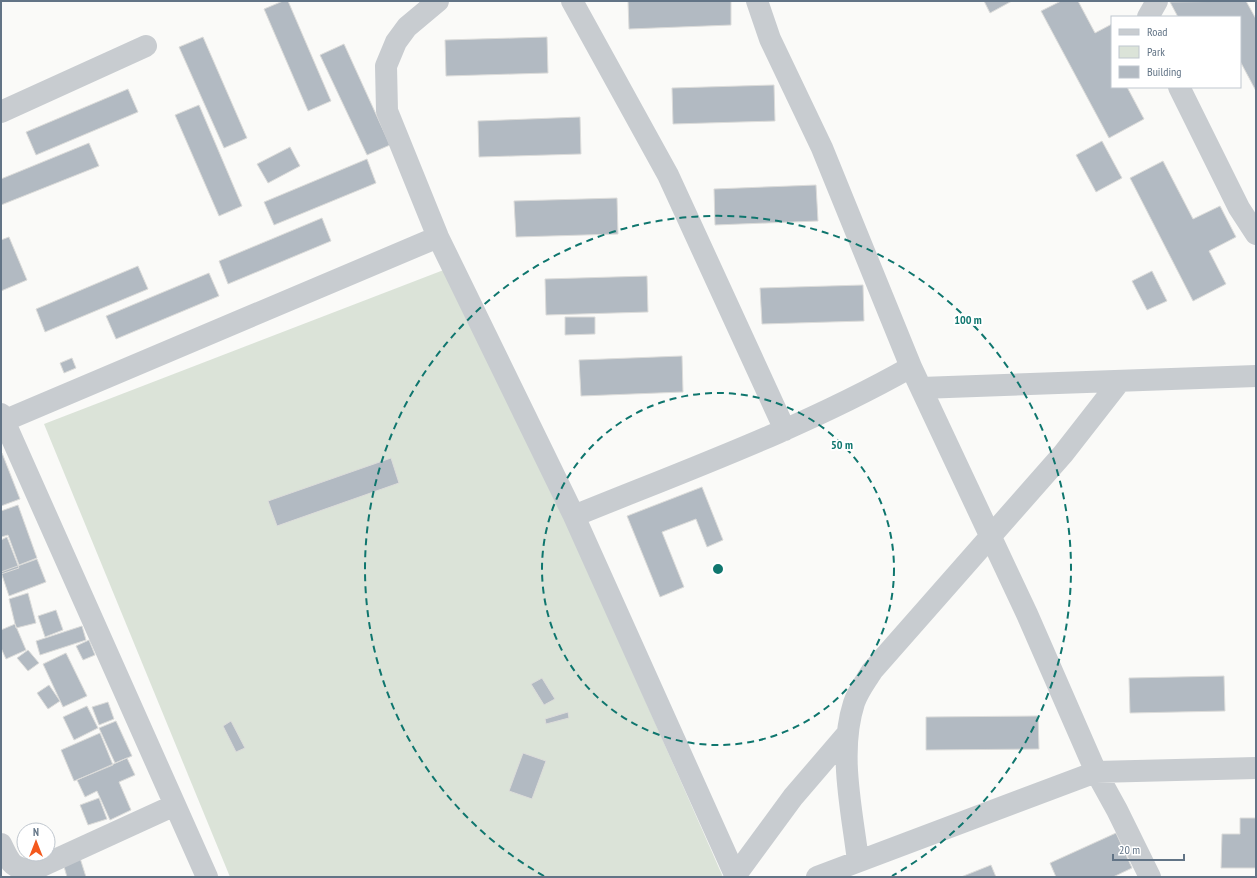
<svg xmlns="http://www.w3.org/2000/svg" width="1257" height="878" font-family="'PT Sans Narrow',sans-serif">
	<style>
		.green { fill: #dbe3d8 }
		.building { fill: #b2bac2; stroke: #dcdcda }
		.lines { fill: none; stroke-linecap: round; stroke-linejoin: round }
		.minor { stroke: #c8ccd0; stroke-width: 22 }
		.ring { fill: none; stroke: #0f766e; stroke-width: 2; stroke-dasharray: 7 5 }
		.centre { fill: #0f766e; stroke: #fff; stroke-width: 2 }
		.ring-label { font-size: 12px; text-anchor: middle; font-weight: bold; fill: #0f766e; stroke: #fff; stroke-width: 4; stroke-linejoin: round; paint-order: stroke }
	</style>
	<rect width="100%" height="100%" fill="#fafaf8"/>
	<path class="green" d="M 454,266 L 723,877 L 230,877 L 44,424 Z"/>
	<path class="building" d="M 283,1 L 288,1 L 331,101 L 308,111 L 264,9 Z
		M 628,1 L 731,1 L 731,25 L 629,29 Z
		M 984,1 L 1012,1 L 990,13 Z
		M 1061,1 L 1078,1 L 1095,33 L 1112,24 L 1112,87 L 1127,87 L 1144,119 L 1109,138 L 1041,11 Z
		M 1246,1 L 1256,19 L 1256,91 L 1240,61 L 1240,17 L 1178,17 L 1170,2 Z
		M 203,37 L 247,138 L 224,148 L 179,47 Z
		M 547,37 L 548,73 L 446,76 L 445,40 Z
		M 344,44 L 390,145 L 367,155 L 320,55 Z
		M 774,85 L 775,121 L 673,124 L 672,88 Z
		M 128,89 L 138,112 L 36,155 L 26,132 Z
		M 199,105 L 242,206 L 219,216 L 175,115 Z
		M 580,117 L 581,154 L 479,157 L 478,121 Z
		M 1102,141 L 1122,178 L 1096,192 L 1076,155 Z
		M 89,143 L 99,166 L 1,205 L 1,179 Z
		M 290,147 L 300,166 L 268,183 L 257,164 Z
		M 367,159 L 376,183 L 274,225 L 264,202 Z
		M 1163,161 L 1193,219 L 1220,206 L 1236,237 L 1209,251 L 1226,284 L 1193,301 L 1130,178 Z
		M 816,185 L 818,221 L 715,225 L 714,189 Z
		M 617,198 L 618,234 L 516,237 L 514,201 Z
		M 322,218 L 331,241 L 228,284 L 219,261 Z
		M 9,237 L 27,280 L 1,291 L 1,240 Z
		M 138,266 L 148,289 L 45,332 L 36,309 Z
		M 1152,271 L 1167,301 L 1147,310 L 1132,281 Z
		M 209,273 L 219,296 L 116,339 L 106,316 Z
		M 647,276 L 648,312 L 546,315 L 545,279 Z
		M 863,285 L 864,321 L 762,324 L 760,288 Z
		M 565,317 L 595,317 L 595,334 L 565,335 Z
		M 682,356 L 683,392 L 581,396 L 579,360 Z
		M 72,358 L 76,368 L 64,373 L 60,363 Z
		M 2,453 L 20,499 L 1,506 L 1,454 Z
		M 391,458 L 399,483 L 277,526 L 268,501 Z
		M 702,487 L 723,540 L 707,547 L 696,519 L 662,532 L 684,587 L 660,597 L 627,516 Z
		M 18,505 L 37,558 L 19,565 L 8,535 L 1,537 L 1,511 Z
		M 7,537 L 19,568 L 1,574 L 1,540 Z
		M 37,559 L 46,582 L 9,596 L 1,572 Z
		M 28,593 L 36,623 L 16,628 L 9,599 Z
		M 56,610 L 63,630 L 45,637 L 38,616 Z
		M 15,624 L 26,650 L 6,659 L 1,648 L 1,630 Z
		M 82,626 L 86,640 L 40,655 L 36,641 Z
		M 89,640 L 95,655 L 83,660 L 76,646 Z
		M 28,650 L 39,663 L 28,671 L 17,658 Z
		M 66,653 L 87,696 L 63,707 L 43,664 Z
		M 1224,676 L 1225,711 L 1130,713 L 1129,678 Z
		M 542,678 L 555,699 L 544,705 L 531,684 Z
		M 49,685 L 60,701 L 48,709 L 37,693 Z
		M 108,702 L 114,719 L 99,725 L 92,707 Z
		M 87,706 L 98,728 L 74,740 L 63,717 Z
		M 568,712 L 569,718 L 546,724 L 545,719 Z
		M 1038,716 L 1039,749 L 926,750 L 926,717 Z
		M 116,721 L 132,756 L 115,763 L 99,728 Z
		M 231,721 L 245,748 L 236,752 L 223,726 Z
		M 100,733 L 113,765 L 74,781 L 61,750 Z
		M 523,753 L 546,761 L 532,799 L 509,791 Z
		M 127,758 L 135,775 L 119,782 L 131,810 L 110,820 L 97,791 L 85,797 L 77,780 Z
		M 99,798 L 107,819 L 88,825 L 80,805 Z
		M 1240,818 L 1256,818 L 1256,868 L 1221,868 L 1222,834 L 1240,834 Z
		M 1116,833 L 1132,868 L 1113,877 L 1056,877 L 1050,863 Z
		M 80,858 L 86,877 L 67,877 L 63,863 Z
		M 991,865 L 996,877 L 961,877 Z"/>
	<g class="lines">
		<path class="minor" d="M 438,1 L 407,27 L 396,42 L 386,66 L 387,111 L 438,237 L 574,516 L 736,877
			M 572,1 L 668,175 L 785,430
			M 757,1 L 770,39 L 822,148 L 911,367 L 1027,614 L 1096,772 L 1117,810 L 1150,877
			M 1148,17 L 1157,1
			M 1179,87 L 1239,208 L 1256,234
			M 1,112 L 146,46
			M 921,388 L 1256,376
			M 1,414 L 207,877
			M 1,422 L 438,237
			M 574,516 C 687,470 803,428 911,367
			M 1,844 C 10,862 11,869 33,870 L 175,805
			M 858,861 C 852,810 838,753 854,703 C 858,691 866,681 872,671 L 1063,454 L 1120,381
			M 735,876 L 793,797 L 848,733
			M 817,877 L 1096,772 L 1256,768"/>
	</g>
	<g class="ring">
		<circle cx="718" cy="569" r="176"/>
		<path d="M544 876A353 353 0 1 1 892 876"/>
	</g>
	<circle cx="718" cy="569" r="6" class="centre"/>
	<g class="ring-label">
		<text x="968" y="324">100 m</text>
		<text x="842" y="449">50 m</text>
	</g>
	<rect width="1257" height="878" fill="none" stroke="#627486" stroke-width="4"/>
	<rect x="1111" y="16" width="130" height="72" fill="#ffffff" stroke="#c0c7cf"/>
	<rect x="1119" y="29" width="20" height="6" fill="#c8ccd0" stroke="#c0c7cf"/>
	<text x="1147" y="36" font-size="12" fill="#627486">Road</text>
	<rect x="1119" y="46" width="20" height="12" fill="#dbe3d8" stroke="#c0c7cf"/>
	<text x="1147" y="56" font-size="12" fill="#627486">Park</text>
	<rect x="1119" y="66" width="20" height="12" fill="#b2bac2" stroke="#c0c7cf"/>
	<text x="1147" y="76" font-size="12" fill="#627486">Building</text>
	<g transform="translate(36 842)"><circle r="19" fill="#ffffff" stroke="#c0c7cf"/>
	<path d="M0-3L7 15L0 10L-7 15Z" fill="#f4591d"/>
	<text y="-6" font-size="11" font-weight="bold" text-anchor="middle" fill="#627486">N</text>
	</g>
	<path d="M1113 854v6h71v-6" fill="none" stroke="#627486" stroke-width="2"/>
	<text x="1119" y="854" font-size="12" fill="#627486" stroke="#ffffff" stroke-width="3" paint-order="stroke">20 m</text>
</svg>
